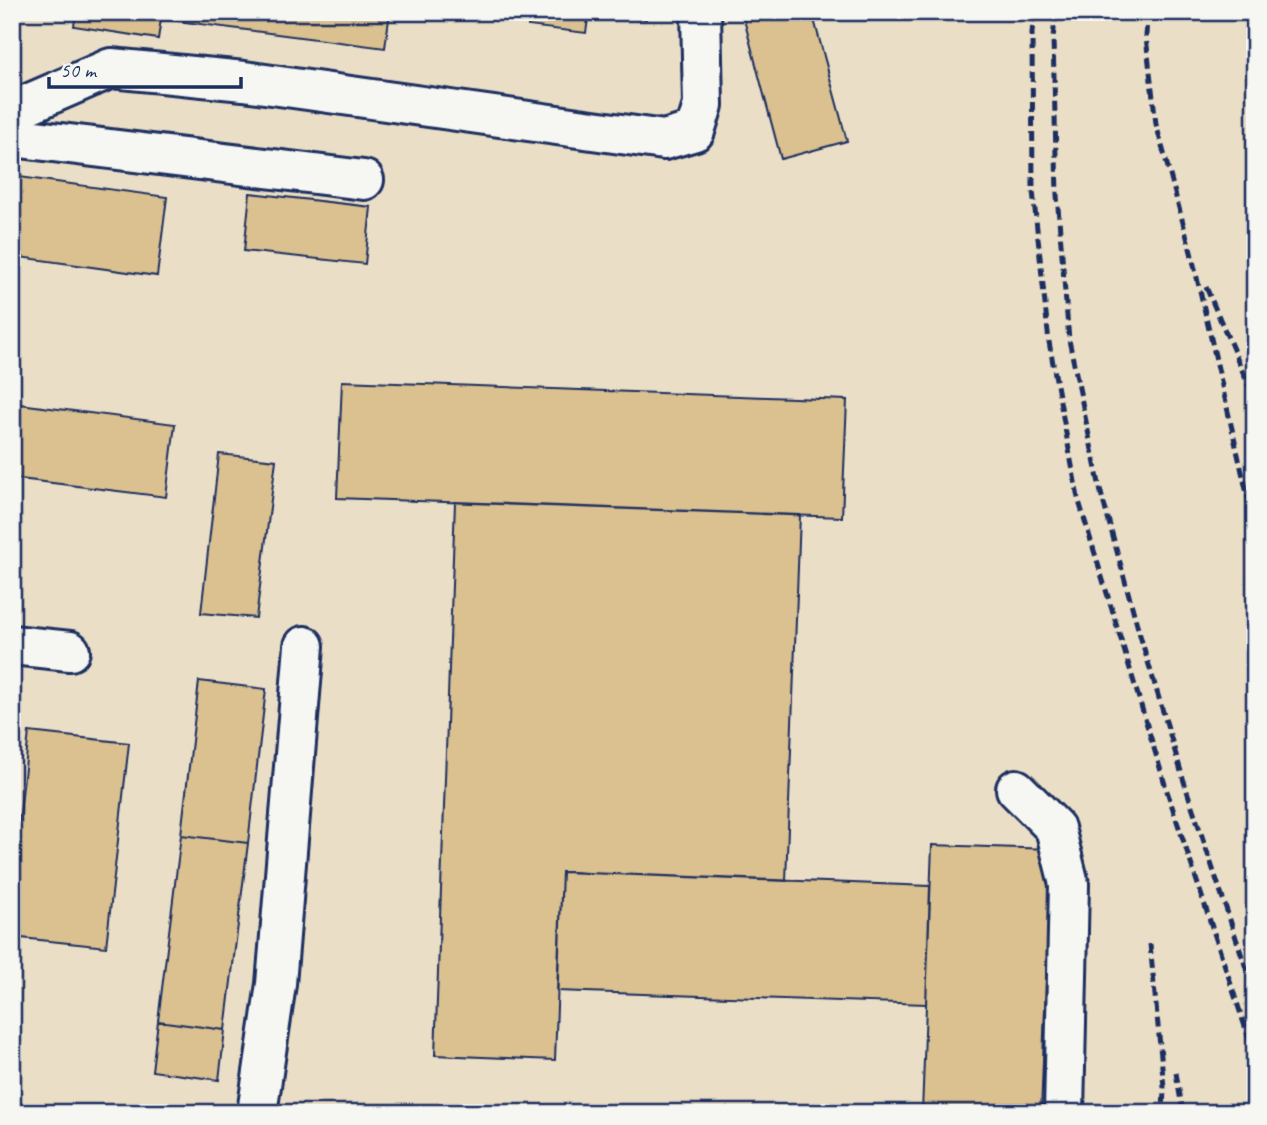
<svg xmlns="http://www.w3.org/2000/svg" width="1267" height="1125" font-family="Caveat,sans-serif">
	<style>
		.built { fill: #eadec7 }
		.building { fill: #dbc090; stroke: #1b2f5e; stroke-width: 2 }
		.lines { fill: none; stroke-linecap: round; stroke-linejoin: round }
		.minor-casing { stroke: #1b2f5e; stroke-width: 44 }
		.minor { stroke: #f6f6f2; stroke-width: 38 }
		.rail { stroke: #1b2f5e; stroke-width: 5; stroke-dasharray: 10 5; stroke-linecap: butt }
	</style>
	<rect width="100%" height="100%" fill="#f1ebde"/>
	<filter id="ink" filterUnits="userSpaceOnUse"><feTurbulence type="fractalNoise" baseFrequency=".0143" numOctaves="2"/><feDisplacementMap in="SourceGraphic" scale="14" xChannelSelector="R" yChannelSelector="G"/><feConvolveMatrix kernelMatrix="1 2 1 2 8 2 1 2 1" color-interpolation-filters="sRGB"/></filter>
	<g filter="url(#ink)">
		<path class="built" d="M 12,12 L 1255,12 L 1255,1113 L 12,1113 Z"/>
		<path class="building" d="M 76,12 L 162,12 L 158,39 L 74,26 Z
			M 162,12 L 390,12 L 385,48 L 161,19 Z
			M 530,12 L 589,12 L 586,33 L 528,26 Z
			M 592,12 L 646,12 L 646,19 Z
			M 742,12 L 812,12 L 847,141 L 781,159 Z
			M 12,176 L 167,197 L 157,276 L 12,256 Z
			M 250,193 L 371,207 L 365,264 L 244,251 Z
			M 342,381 L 847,400 L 842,517 L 337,498 Z
			M 12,403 L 175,424 L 166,497 L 12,478 Z
			M 219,454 L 276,460 L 256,618 L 201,613 Z
			M 455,502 L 800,515 L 786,881 L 562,872 L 555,1060 L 435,1055 Z
			M 199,681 L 266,689 L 248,843 L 181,835 Z
			M 29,732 L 129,743 L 106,947 L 12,937 L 12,885 Z
			M 181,835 L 248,843 L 225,1030 L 158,1021 Z
			M 932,845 L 1051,849 L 1041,1113 L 922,1113 Z
			M 562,872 L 930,886 L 926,1004 L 557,991 Z
			M 158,1021 L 225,1030 L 219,1080 L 152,1071 Z
			M 12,1103 L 30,1106 L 29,1113 L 12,1113 Z"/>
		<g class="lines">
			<g class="minor-casing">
				<path id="minor" d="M 12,111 L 111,68 L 244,81 L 664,140 L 695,131 L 703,105 L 701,12
					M 12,137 L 364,180
					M 12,645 L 70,651
					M 1016,789 L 1055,828 L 1069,884 L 1064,1113
					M 257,1113 L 276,984 L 304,646"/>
			</g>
			<use href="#minor" class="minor"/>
			<path class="rail" d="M 1034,12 L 1032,33 L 1033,191 L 1049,342 L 1078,498 L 1167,791 L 1255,1057
				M 1056,12 L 1053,38 L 1057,195 L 1069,340 L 1101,493 L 1139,632 L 1186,788 L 1255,995
				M 1147,12 L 1146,37 L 1156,124 L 1191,252 L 1255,528
				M 1206,287 L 1255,400
				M 1150,944 L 1164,1087 L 1163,1113
				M 1176,1073 L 1183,1113"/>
		</g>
	</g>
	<rect width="1267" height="1125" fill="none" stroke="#f6f6f2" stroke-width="42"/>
	<rect x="21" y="21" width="1225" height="1083" fill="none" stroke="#1b2f5e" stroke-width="2.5" filter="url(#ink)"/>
	<path d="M49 77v10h192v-10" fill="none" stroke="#1b2f5e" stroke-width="3.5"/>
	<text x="60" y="77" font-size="21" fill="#1b2f5e" stroke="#f6f6f2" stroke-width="5" paint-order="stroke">50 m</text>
</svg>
